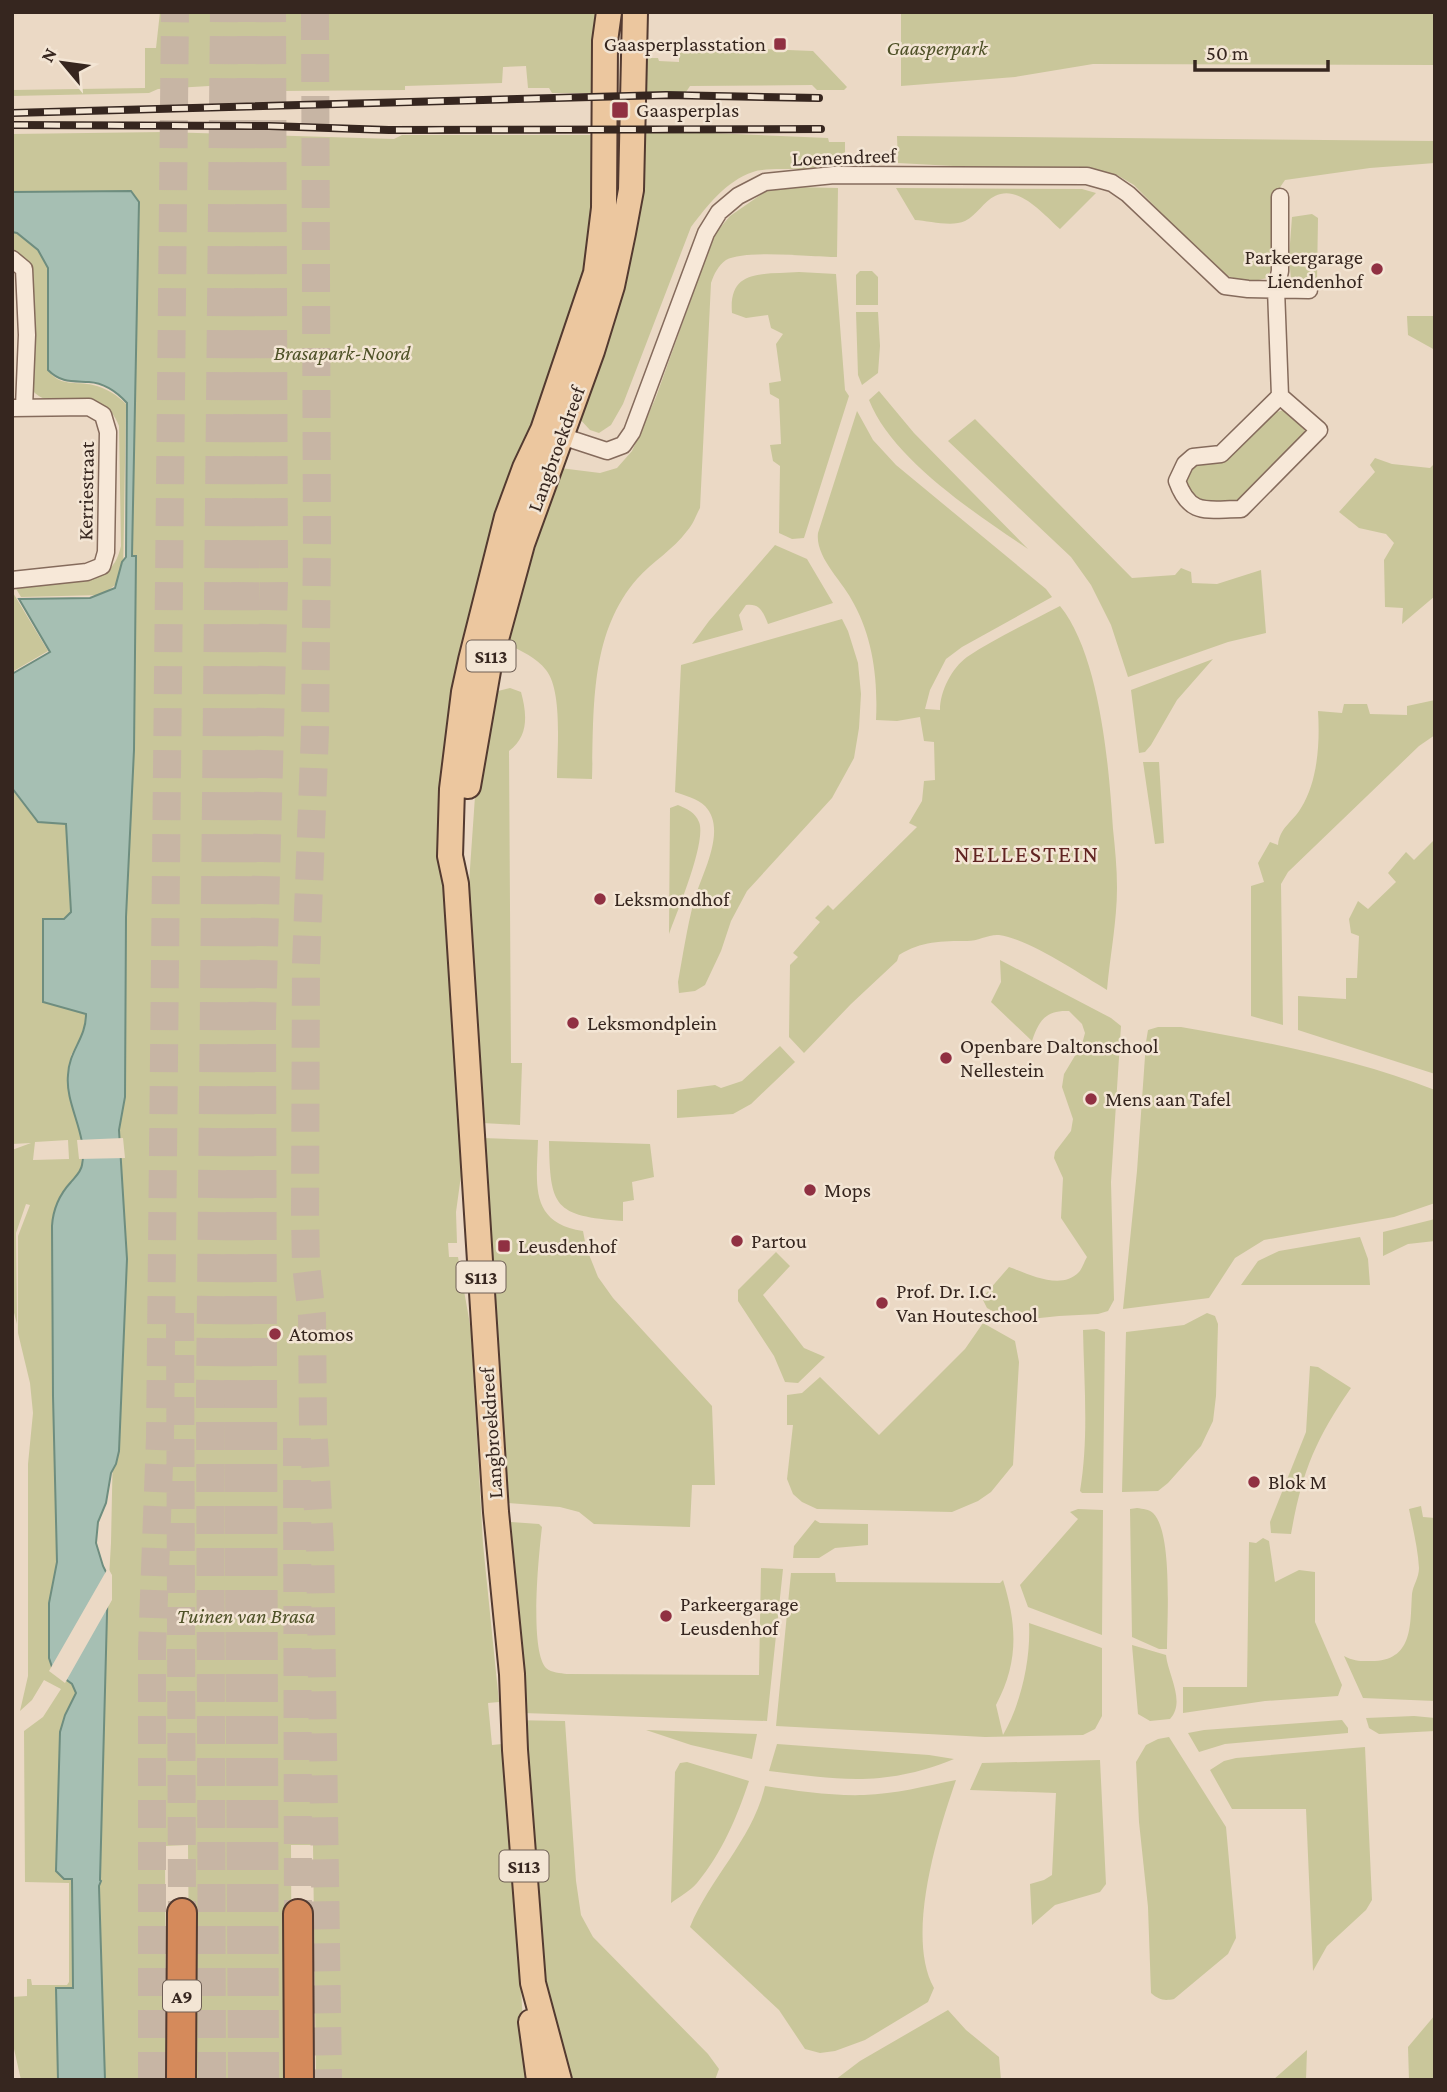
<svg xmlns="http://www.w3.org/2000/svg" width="1447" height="2092" font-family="'Crimson Pro',serif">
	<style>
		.green { fill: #c9c69a; fill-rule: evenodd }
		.water { fill: #a6bfb3; stroke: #6e8d7f; stroke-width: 2 }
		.pier { fill: #ebd9c5 }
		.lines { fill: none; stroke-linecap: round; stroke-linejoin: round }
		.motorway-tunnel { stroke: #c7b5a4; stroke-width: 28; stroke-dasharray: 28 14; stroke-linecap: butt }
		.minor-casing { stroke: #856b5c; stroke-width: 19 }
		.primary-casing { stroke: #533a30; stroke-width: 28 }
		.motorway-casing { stroke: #533a30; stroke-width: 32 }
		.minor { stroke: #f7e8d8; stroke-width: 16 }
		.primary { stroke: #ecc79f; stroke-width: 24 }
		.motorway { stroke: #d58a5b; stroke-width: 28 }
		.rail-casing { stroke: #36261f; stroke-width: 8 }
		.rail { stroke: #f3e5d4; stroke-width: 5; stroke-dasharray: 16; stroke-linecap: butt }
		.poi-dot { fill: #903042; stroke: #f3e5d4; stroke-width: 2.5 }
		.labels { text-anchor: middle; stroke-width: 5; stroke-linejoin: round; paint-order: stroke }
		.shield { fill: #f3e5d4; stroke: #6f5f55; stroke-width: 2 }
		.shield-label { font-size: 19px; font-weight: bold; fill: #36261f }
		.poi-label { font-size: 21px; fill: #36261f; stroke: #f3e5d4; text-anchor: start }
		.park-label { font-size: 21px; font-style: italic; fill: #4e5127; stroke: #f3e5d4 }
		.street-label { font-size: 21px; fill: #36261f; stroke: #f3e5d4 }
		.quarter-label { font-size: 24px; letter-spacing: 2px; fill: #602321; stroke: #f3e5d4 }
	</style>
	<rect width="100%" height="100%" fill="#ebd9c5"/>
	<path class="green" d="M 160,12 L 597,12 L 596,93 L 552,93 L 549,88 L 528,88 L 526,66 L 503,67 L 502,83 L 405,86 L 405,90 L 281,91 L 258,90 L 243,84 L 158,89 L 149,93 L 12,96 L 12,90 L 145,88 L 145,48 L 156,48 Z
		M 901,12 L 1435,12 L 1435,65 L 1093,64 L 1015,77 L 901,86 Z
		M 651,44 L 651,58 L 658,58 L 659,61 L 679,62 L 679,51 L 759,49 L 813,51 L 847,87 L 844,90 L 817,90 L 812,85 L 690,86 L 686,92 L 641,93 L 645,49 Z
		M 641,130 L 828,138 L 829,142 L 845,142 L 845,160 L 829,160 L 829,165 L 820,165 L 820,170 C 804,170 765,167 753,172 C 726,181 707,206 691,227 L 623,404 L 611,425 L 599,433 L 590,430 L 577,416 Z
		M 164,132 L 394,139 L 402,135 L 597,135 L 588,263 L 453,717 L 463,1161 L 456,1212 L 457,1243 L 448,1243 L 449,1257 L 458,1257 L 471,1330 L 483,1544 L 499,1702 L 488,1703 L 492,1745 L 502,1744 L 500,1720 L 565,1721 L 576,1881 L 581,1915 L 593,1937 L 708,2054 L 719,2069 L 715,2080 L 548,2080 L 520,1972 L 524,2039 L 532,2080 L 316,2080 L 313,1845 L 291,1845 L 292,2080 L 190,2080 L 188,1845 L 165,1846 L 166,2080 L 105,2080 L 99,1886 L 101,1882 L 101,1715 L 111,1543 L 132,518 L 130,191 L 12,192 L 12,134 Z
		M 897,136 L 1435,141 L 1435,163 L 1370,168 L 1285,180 L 1272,199 L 1274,263 L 1267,278 L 1250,282 L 1230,277 L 1212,265 L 1134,185 L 1117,175 L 1090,169 L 1008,169 L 898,163 Z
		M 793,187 L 838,188 L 837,257 C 813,257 745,249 726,260 C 718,266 714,274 711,283 L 700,508 C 696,515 693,525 687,531 C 674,549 652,562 637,579 C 589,634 594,711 592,779 L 557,778 C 557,751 563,691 546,670 C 536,657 520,651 506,643 L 560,468 L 600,473 L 617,468 L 632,451 L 656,397 L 714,235 L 730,216 L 769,189 Z
		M 896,188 L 1082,189 L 1096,193 L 1060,229 C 1044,215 1019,184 995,196 C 984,201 977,215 965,221 C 952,227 929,221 915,220 Z
		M 1312,214 L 1318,218 L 1317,280 L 1291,279 L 1289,257 L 1292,217 Z
		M 12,232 L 17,233 L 38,250 L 48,268 L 48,370 C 59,387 76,381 93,385 C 106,388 117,395 126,404 L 123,579 L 102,595 L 21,597 L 12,582 L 87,579 C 107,575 116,567 121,546 L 119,426 C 102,381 56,418 32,390 L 30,280 L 12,252 Z
		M 860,271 L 872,271 L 878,277 L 878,305 L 856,305 L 856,275 Z
		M 799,272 L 836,274 L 845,390 L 849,396 L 804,538 L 792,539 L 779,533 L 780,466 L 773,461 L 770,445 L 781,444 L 779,399 L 770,394 L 769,383 L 781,381 L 776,344 L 783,334 L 771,328 L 768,315 L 746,318 L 732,313 C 728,267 765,275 799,272 Z
		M 856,312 L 878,312 L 880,346 L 878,373 L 862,385 L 858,375 Z
		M 1407,316 L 1435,316 L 1435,350 L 1408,335 Z
		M 879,391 L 914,433 L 1028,549 C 976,514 892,459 869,400 Z
		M 1287,409 L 1304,424 L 1305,435 L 1241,501 C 1225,502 1198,509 1187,493 C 1185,490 1184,481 1183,477 L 1193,463 L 1267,415 Z
		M 857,411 L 873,440 L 896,465 L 1046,589 L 1052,597 L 962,647 L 946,659 L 930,690 L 925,709 L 940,710 C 940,691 952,668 967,657 C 995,638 1030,622 1060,606 C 1100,655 1109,767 1113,829 C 1115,848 1117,868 1117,888 C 1117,921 1110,956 1107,990 C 1078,973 1031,940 999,935 C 989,934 978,941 967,941 C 942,941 921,941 899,955 L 897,961 L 851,1004 L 804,1053 L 789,1037 L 790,965 L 798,957 L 793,953 L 820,922 L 815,918 L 828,905 L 833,910 L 917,827 L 909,823 L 922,801 L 924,781 L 935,780 L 934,742 L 924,741 L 920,717 L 897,721 L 876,720 C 878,680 873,639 854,604 C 843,581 815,558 818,533 Z
		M 975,419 L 1132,578 L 1175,575 L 1181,568 L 1191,572 L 1192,583 L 1217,584 L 1261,570 L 1266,633 L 1228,642 L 1128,677 L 1111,625 L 1091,585 L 1071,557 L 948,441 Z
		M 1375,458 L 1392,464 L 1430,468 L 1435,463 L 1435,596 L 1402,624 L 1403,608 L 1385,607 L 1384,560 L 1394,543 L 1386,534 L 1359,528 L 1339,512 L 1375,472 L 1370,465 Z
		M 775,545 L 807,559 L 833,603 L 768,624 C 763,612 760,603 746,605 L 739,615 L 743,630 L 692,644 L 709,621 Z
		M 12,591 L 48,651 L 12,672 Z
		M 842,619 L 848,631 L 858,663 L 861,694 L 859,728 L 854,758 L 832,798 L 747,891 L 731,921 L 721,951 L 705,985 L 695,991 L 679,993 L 678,982 C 683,955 687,927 694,901 C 701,875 728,830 705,806 C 698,799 684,795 675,792 L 681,665 Z
		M 1213,659 L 1177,700 L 1151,745 L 1145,752 L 1139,753 L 1131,690 Z
		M 510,688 L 521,692 C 527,714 529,736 509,751 L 511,1063 L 522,1063 L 520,1125 L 482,1123 L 469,883 L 476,782 L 494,692 Z
		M 1435,700 L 1435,735 L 1419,746 L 1288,872 L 1281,884 L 1283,1025 L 1251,1016 L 1251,886 L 1264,882 L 1258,863 L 1270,842 L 1278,845 C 1280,827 1292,823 1301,808 C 1318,781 1320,742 1318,711 L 1342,713 L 1344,704 L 1367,704 L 1370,714 L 1407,715 L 1407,706 Z
		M 1143,762 L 1159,762 L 1164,843 L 1155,844 Z
		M 12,788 L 38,822 L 66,823 L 71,912 L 64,919 L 43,919 L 72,1009 L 86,1014 L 85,1032 L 71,1055 L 68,1088 L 80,1134 L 82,1165 L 52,1226 L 53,1396 L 57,1562 L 54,1580 L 64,1678 L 72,1684 L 76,1693 L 75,1698 L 65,1715 L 60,1732 L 56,1871 L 72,1879 L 73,1988 L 56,1988 L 58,2080 L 21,2080 L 12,2040 L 12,1997 L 27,1996 L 27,1979 L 31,1979 L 32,1985 L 67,1985 L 69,1982 L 69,1883 L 25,1882 L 24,1731 L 43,1717 L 61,1689 L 44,1680 L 32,1700 L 20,1711 L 28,1676 L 28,1464 L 33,1413 L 30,1383 L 18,1333 L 18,1236 L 30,1205 L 26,1204 L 16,1233 L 17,1324 L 12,1305 L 12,1150 L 31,1143 L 12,1144 ZM 68,1140 L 69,1159 L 33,1160 L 35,1142 Z
		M 678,805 C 687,809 695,812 699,822 C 707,841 677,912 669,934 L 670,808 Z
		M 1435,839 L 1435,1074 L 1298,1030 L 1298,996 L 1346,999 L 1346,978 L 1357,978 L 1359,936 L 1351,933 L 1349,919 L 1358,901 L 1368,909 L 1396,882 L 1388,873 L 1406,852 L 1414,860 Z
		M 1000,960 L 1111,1018 L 1121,1026 L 1111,1182 L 1114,1300 L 1108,1311 L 1098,1314 L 1059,1316 L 1011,1321 L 987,1308 L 982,1298 L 1009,1267 C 1029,1274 1061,1291 1079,1272 C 1082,1269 1084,1262 1087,1257 L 1061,1218 L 1063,1178 L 1054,1158 L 1055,1152 L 1071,1131 L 1073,1119 L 1062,1087 L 1064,1074 L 1082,1044 L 1085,1033 L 1082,1024 L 1069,1011 C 1046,1010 1039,1020 1032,1041 L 991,1002 L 1001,982 Z
		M 1158,1027 L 1181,1027 C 1267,1042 1353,1058 1435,1090 L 1435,1203 L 1394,1217 L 1264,1240 L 1235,1258 L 1209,1298 L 1123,1309 L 1137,1171 L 1146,1042 L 1148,1030 Z
		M 780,1046 L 795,1062 L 751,1104 L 733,1114 L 677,1118 L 677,1090 L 715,1085 L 721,1088 L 742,1081 Z
		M 483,1138 L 538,1140 C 537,1182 528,1223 583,1231 L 586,1247 L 598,1277 L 613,1298 L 712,1406 L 715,1485 L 692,1485 L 690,1527 L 594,1524 L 579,1512 L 560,1507 L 507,1503 Z
		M 549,1141 L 650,1144 L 654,1177 L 632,1182 L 634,1200 L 623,1202 L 623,1221 C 554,1216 550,1207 549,1141 Z
		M 1435,1219 L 1435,1241 L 1408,1244 L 1383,1256 L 1383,1232 Z
		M 1360,1237 L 1368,1259 L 1370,1285 L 1241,1285 L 1258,1261 L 1279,1251 Z
		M 776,1252 L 790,1266 L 763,1295 L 804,1348 L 825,1357 L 798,1383 L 785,1382 L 774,1356 L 738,1301 L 738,1290 Z
		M 1207,1313 L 1215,1316 L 1218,1324 L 1216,1396 L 1213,1421 L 1201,1446 L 1168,1483 L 1158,1491 L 1122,1492 L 1126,1332 L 1184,1325 Z
		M 983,1323 L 1015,1341 L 1019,1362 L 1013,1465 L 991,1492 L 978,1501 L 952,1512 L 817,1509 L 802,1502 L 793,1494 L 787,1479 L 793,1425 L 787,1425 L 787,1395 L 802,1393 L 820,1377 L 879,1435 L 965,1349 Z
		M 1097,1329 L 1105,1332 L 1103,1493 L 1082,1493 L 1080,1491 C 1089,1438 1084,1383 1083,1330 Z
		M 1310,1366 L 1318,1367 L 1351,1388 C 1315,1440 1302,1472 1291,1534 L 1271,1533 L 1270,1522 L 1306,1432 Z
		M 1421,1506 L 1423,1517 L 1435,1518 L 1435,1701 L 1363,1698 L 1344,1656 C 1355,1662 1363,1661 1375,1661 C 1414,1659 1410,1622 1412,1594 C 1413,1585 1419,1578 1419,1568 C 1418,1549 1413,1529 1409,1509 Z
		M 1137,1508 C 1143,1509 1149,1509 1153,1513 C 1173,1532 1167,1621 1167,1649 L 1159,1649 L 1132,1637 L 1130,1509 Z
		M 1078,1509 L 1103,1510 L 1102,1635 L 1028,1607 L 1020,1585 L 1078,1519 L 1070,1512 Z
		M 815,1520 L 820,1523 L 868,1524 L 868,1545 L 835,1548 L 819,1558 L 793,1558 L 794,1546 Z
		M 511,1522 L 539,1524 L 542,1527 C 539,1553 529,1649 546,1668 C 552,1673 560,1673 567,1674 L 759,1675 L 761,1568 L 783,1569 L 767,1721 L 523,1713 Z
		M 1263,1538 L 1269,1541 L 1275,1582 L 1299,1570 L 1315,1572 L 1315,1622 L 1342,1685 L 1338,1696 L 1265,1701 L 1183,1713 L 1183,1687 L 1247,1687 L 1249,1542 L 1256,1543 Z
		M 791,1573 L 835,1573 L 836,1582 L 1000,1583 L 1003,1580 C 1017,1625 1019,1662 996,1705 L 1003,1735 C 1021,1704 1031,1659 1029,1623 L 1102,1648 L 1102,1716 L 1095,1729 L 1083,1735 L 985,1737 L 776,1726 Z
		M 1132,1645 L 1166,1655 C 1168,1675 1186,1702 1170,1719 L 1150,1721 L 1138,1714 Z
		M 1414,1716 L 1435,1718 L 1435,1731 L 1379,1734 L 1369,1728 L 1366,1718 Z
		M 1342,1720 L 1348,1728 L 1348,1733 L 1225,1744 L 1199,1752 L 1188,1733 L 1204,1730 Z
		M 646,1730 L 757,1734 L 752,1759 L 691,1745 Z
		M 1169,1737 L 1226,1827 L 1236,1938 L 1228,1954 L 1174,1999 C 1164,2001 1159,2000 1151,1993 L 1148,1907 L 1139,1822 L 1136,1762 L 1146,1745 L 1158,1739 Z
		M 777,1744 L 929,1755 L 954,1759 C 885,1787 841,1780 769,1771 Z
		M 1365,1747 L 1372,1900 L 1366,1910 L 1327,1946 L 1313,1971 L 1306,1809 L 1232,1809 L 1210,1770 L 1224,1761 L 1236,1758 Z
		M 1100,1760 L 1106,1884 L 1100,1892 L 1055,1905 L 1032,1925 L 1030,1884 L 1044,1880 L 1052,1875 L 1056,1793 L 970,1790 L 982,1763 Z
		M 687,1762 L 749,1781 C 737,1817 722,1853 697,1883 C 690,1891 679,1897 671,1903 L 675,1772 L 680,1763 Z
		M 956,1780 C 938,1832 905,1936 934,1988 L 928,2002 L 865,2040 L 835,2051 L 820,2053 L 805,2049 L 779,2010 L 690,1927 C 710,1878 753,1839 765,1786 C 798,1791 831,1796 864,1795 C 895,1794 926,1786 956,1780 Z
		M 948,2010 L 966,2030 L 999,2057 L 1001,2080 L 835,2080 L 860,2061 Z
		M 1435,2015 L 1435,2080 L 1409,2080 L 1408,2047 Z
		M 1307,2050 L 1306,2080 L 1273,2080 Z"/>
	<path class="water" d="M 131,191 L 139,202 L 132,556 L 136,556 L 134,750 L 126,917 L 125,1097 L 119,1130 L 127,1259 L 119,1451 L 116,1464 L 111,1473 L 106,1503 L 98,1522 L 96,1543 L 103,1566 L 108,1576 L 100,1880 L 101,1881 L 99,1886 L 105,2080 L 58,2080 L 56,1988 L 73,1988 L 72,1879 L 64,1879 L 56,1871 L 60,1732 L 65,1715 L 76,1693 L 72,1684 L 53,1670 L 49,1658 L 49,1603 L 57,1562 L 53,1396 L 52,1226 C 53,1209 59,1195 71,1182 C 75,1177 81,1172 82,1165 C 88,1134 65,1105 68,1075 C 69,1050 86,1039 86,1014 L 43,1002 L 43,919 L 64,919 L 71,912 L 66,824 L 38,822 L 12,788 L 12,674 L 50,652 L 19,599 L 90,598 L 115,588 L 122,562 L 126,557 L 127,403 C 117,392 104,383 89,382 C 72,381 61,383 48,370 L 48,268 L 38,250 L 17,233 L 12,232 L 12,192 Z"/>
	<path class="pier" d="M 123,1138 L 125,1158 L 79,1159 L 77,1140 Z
		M 108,1568 L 112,1575 L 112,1600 L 65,1683 L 49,1671 Z"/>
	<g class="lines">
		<path class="motorway-tunnel" d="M 315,12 L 317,543 L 315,730 L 306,964 L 305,1219 L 306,1265 L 312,1316 L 313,1427 L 320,1545 L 328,2080
			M 180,1313 L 182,1913
			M 297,1438 L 298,1914
			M 152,2080 L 152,1649 L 160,1438 L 175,12
			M 212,2080 L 210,1394 L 224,12
			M 242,2080 L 238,1393 L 251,12
			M 265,2080 L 262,1020 L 274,583 L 272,12"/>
		<g class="minor-casing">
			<path id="minor" d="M 12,259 L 24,269 L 27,335 L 24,407
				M 1280,396 L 1319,430 L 1241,509 C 1207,509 1190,517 1177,481 L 1185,464 L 1193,457 L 1221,454 L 1280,396 L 1276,289 L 1280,271 L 1280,197
				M 12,408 L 89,407 L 103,415 L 108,432 L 106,552 L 102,566 L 87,572 L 12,580
				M 552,433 L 607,451 L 623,445 L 632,432 L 706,233 L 719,212 L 738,196 L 765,182 L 834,175 L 1087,176 L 1112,183 L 1128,194 L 1225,286 L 1248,289 L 1309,290"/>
		</g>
		<g class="primary-casing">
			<path id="primary" d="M 468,786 L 489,665 L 522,544 L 592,351 L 612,286 L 623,233 L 631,190 L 635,12
				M 531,2022 L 539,2080
				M 559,2080 L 533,1983 L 515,1750 L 512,1674 L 496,1512 L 456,884 L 450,856 L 452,789 L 464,692 L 471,660 L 507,517 L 525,468 L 543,430 L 596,273 L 604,208 L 605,41 L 609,12"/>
		</g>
		<g class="motorway-casing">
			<path id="motorway" d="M 298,1914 L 299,2080
				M 181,2080 L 182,1913"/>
		</g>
		<use href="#minor" class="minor"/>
		<use href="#primary" class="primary"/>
		<use href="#motorway" class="motorway"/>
		<g class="rail-casing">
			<path id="rail" d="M 12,113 L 666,95 L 819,98
				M 12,125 L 269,126 L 389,130 L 821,129"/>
		</g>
		<use href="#rail" class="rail"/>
	</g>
	<g class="poi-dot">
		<rect x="773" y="37" width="14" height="14" rx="3.5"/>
		<rect x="611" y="101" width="18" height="18" rx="3.5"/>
		<circle cx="1377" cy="269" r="7"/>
		<circle cx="600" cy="899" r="7"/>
		<circle cx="573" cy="1023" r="7"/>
		<circle cx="946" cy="1058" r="7"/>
		<circle cx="1091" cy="1099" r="7"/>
		<circle cx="810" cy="1190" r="7"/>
		<circle cx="737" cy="1241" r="7"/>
		<rect x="497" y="1239" width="14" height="14" rx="3.5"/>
		<circle cx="882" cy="1303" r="7"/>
		<circle cx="275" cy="1334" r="7"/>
		<circle cx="1254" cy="1482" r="7"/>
		<circle cx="666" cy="1616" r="7"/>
	</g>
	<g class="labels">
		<g class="shield">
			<rect x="466.5" y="640.5" width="49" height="31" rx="5"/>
			<rect x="456.5" y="1261.5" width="49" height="31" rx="5"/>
			<rect x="499.5" y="1850.5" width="49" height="31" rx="5"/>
			<rect x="163" y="1980.5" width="38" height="31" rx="5"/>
		</g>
		<g class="shield-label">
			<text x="491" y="663">S113</text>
			<text x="481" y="1284">S113</text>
			<text x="524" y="1873">S113</text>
			<text x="182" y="2003">A9</text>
		</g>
		<g class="poi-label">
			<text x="766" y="51" text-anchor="end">Gaasperplasstation</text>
			<text x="636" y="117">Gaasperplas</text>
			<text x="1363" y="264" text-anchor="end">Parkeergarage<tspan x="1363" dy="24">Liendenhof</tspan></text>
			<text x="614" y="906">Leksmondhof</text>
			<text x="587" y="1030">Leksmondplein</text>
			<text x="960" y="1053">Openbare Daltonschool<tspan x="960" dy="24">Nellestein</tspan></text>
			<text x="1105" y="1106">Mens aan Tafel</text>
			<text x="824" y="1197">Mops</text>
			<text x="751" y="1248">Partou</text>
			<text x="518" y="1253">Leusdenhof</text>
			<text x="896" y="1298">Prof. Dr. I.C.<tspan x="896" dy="24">Van Houteschool</tspan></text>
			<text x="289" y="1341">Atomos</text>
			<text x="1268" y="1489">Blok M</text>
			<text x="680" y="1611">Parkeergarage<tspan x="680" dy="24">Leusdenhof</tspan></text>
		</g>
		<g class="park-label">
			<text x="937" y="55">Gaasperpark</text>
			<text x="342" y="360">Brasapark-Noord</text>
			<text x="246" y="1623">Tuinen van Brasa</text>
		</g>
		<g class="street-label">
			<text transform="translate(844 157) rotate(-2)" y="7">Loenendreef</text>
			<text transform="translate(556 449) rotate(-70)" y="7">Langbroekdreef</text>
			<text transform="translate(86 491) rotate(-89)" y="7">Kerriestraat</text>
			<text transform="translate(491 1433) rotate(-94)" y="7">Langbroekdreef</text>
		</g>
		<g class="quarter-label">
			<text x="1027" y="862">NELLESTEIN</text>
		</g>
	</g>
	<rect width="1447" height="2092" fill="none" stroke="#36261f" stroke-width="28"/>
	<g transform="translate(63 63) rotate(299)" stroke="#f3e5d4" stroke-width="5" paint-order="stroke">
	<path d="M0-5L12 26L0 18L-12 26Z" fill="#36261f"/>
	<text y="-10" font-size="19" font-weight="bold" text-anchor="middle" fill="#36261f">N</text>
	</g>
	<path d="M1195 60v10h133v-10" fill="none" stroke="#36261f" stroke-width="3.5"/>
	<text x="1206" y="60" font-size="21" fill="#36261f" stroke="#f3e5d4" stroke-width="5" paint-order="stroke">50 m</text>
</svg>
